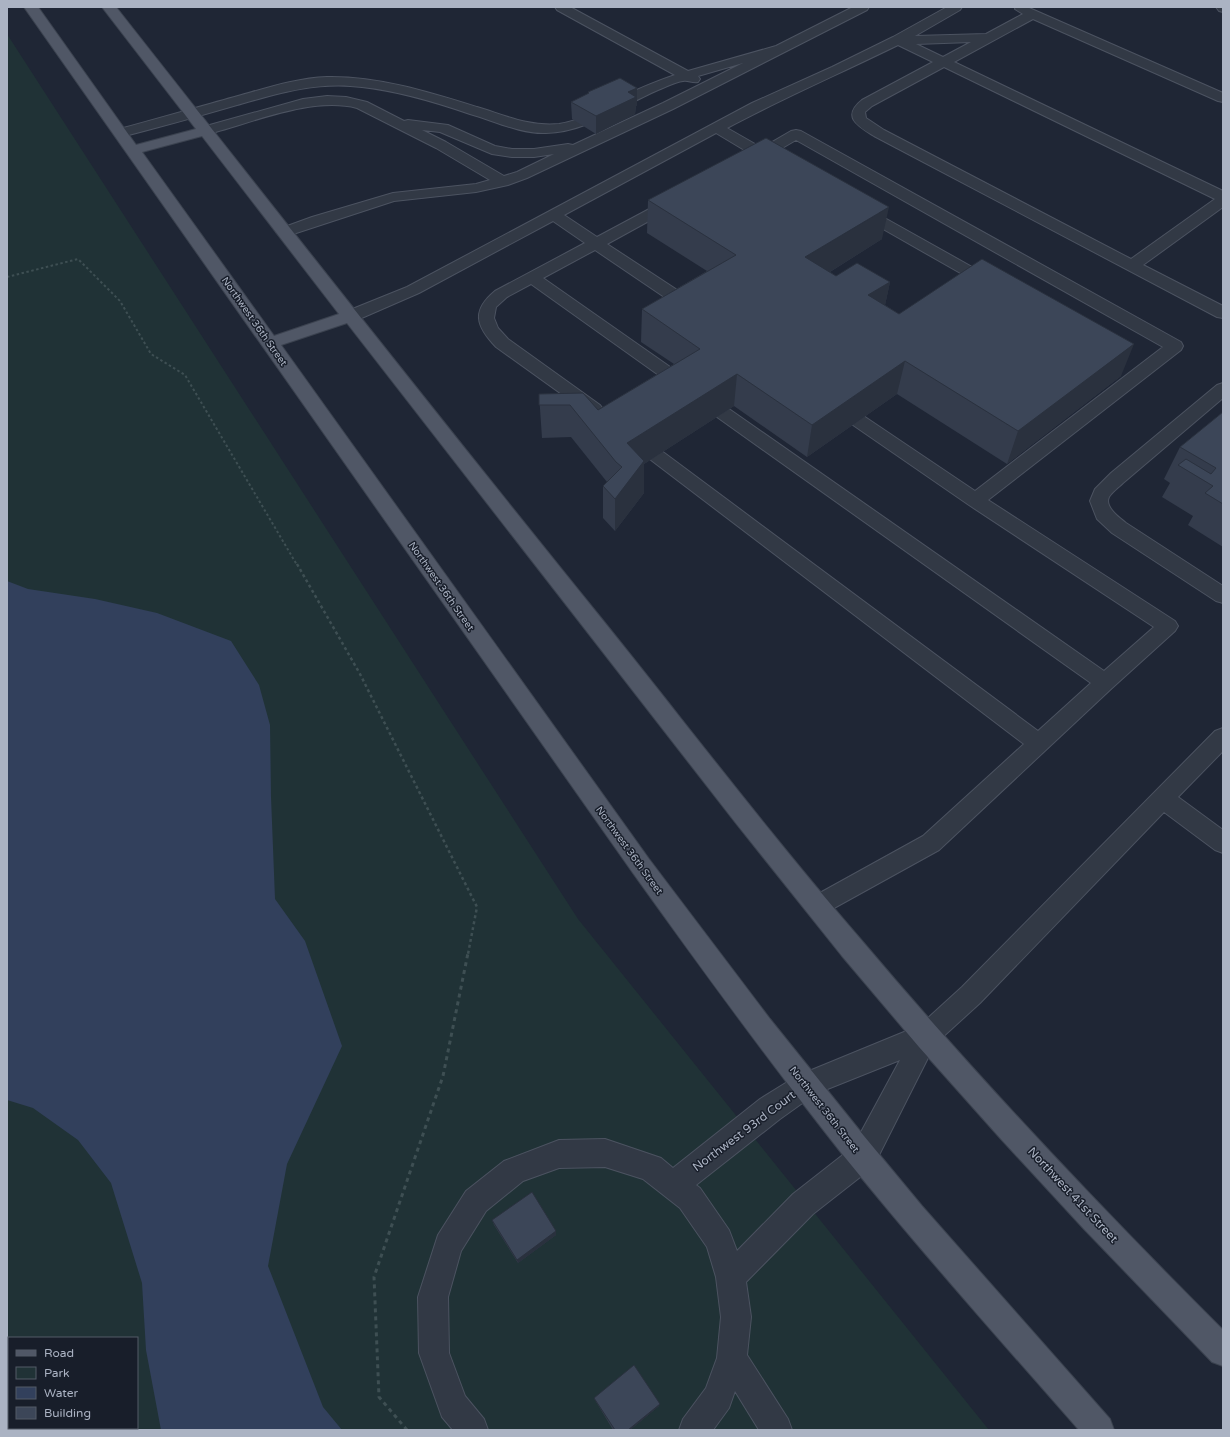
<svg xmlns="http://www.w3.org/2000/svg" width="1230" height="1437" font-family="'Varela Round',sans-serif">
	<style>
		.green { fill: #203236; fill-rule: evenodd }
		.water { fill: #32405c }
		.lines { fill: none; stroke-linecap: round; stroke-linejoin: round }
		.lane-casing { stroke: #4c5361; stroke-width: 2 }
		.street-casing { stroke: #4c5361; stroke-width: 2 }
		.primary-casing { stroke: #3b424f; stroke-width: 2 }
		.path-far2 { stroke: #3e4f53; stroke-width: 2; stroke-dasharray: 2.5 2.5; stroke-linecap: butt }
		.path-far1 { stroke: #3e4f53; stroke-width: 2.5; stroke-dasharray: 3 3; stroke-linecap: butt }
		.path { stroke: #3e4f53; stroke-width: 3; stroke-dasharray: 4 4; stroke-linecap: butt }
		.lane { fill: #323945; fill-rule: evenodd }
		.street { fill: #323945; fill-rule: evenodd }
		.primary { fill: #505766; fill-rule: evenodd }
		.wall { fill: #343c4c }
		.shaded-wall { fill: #2a313e }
		.building { fill: #3c4658; stroke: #2a313e }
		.labels { text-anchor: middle; stroke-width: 3; stroke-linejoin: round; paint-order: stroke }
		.street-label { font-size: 10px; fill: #abb3c3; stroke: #181e2a }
		.near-street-label { font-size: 12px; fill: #abb3c3; stroke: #181e2a }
	</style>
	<rect width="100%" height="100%" fill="#1f2635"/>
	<path class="green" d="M 7,34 L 578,919 L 989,1430 L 7,1430 ZM 9,1338 L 137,1338 L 137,1428 L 9,1428 Z"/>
	<path class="water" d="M 7,581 L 28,589 L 95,599 L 157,613 L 231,641 L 259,685 L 270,725 L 271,797 L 275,899 L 305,941 L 342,1046 L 287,1164 L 268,1266 L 323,1407 L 342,1430 L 161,1430 L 146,1350 L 142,1283 L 111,1183 L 78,1140 L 33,1108 L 7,1100 Z"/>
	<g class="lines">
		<g class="lane-casing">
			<path id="lane" d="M 555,7 L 570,7 L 688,71 L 776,46 L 853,7 L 869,7 L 867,10 L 673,109 L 527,178 L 508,185 L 476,192 L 394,201 L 284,237 L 279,235 L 276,232 L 279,229 L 312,217 L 393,193 L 476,184 L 490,180 L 436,148 L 357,108 C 310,96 250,124 204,135 L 199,134 L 197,131 L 199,128 L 303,99 L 327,96 L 346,97 L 367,102 L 404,121 L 408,120 L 448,125 L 495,146 L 512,149 L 534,149 L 568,144 L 573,145 L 663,103 L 743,63 L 698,76 L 700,79 L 698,82 C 692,83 688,80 683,81 C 675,82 666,87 658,90 C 621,106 587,132 546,133 C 520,134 495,121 470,114 C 435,102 399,91 362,87 C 318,81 279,93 237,105 C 199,116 160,127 121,137 L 116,136 L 114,133 L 116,130 C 157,119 198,107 238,96 C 267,88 297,78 327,77 C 378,76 429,92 477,107 C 504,115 529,127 559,124 C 582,121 604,106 625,96 C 641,87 658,81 675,75 L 557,10 ZM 422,130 L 440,132 L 492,154 L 512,157 L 534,157 L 554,154 L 517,172 L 504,176 L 446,142 Z
				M 947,7 L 962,7 L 960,10 L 915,36 L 986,34 L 1023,14 L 1015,9 L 1016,7 L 1027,7 L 1223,93 L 1223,102 L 1218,101 L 1033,19 L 954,62 L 1223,191 L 1223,207 L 1143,265 L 1223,306 L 1223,318 L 1217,317 L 874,136 C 858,126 841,117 862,100 L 933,62 L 898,45 C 841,73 783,98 727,128 L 762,148 L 791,131 L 796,130 L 801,131 L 1181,342 L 1183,346 L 1181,350 L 988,500 L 1175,621 L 1178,626 L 1175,631 L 1112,688 L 939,850 L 825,913 L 817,917 L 809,913 L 805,906 L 809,899 L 923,836 L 1024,744 L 651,460 L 648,456 L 651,452 L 657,450 L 663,452 L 1038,731 L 1091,683 L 717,417 L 714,413 L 717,409 L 723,407 L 729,409 L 1104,671 L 1154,627 L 969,505 L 853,425 L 850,421 L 853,417 L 859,415 L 865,417 L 975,491 L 1163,347 L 796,140 L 772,154 L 779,160 L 777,163 L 772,164 L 762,160 L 753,163 L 748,162 L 746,159 L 751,154 L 716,133 L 564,215 L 597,237 L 668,199 L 673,198 L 678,199 L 680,202 L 678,205 L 607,244 L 697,303 L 699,307 L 697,311 L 691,312 L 685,311 L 595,250 L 543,278 L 693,383 L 696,387 L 693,391 L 687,393 L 681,391 L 531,284 L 507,297 L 496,307 L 494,318 L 498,328 L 508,339 L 600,405 L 603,409 L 600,413 L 594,415 L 588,413 L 496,347 C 476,326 471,311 495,291 L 585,243 L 553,221 L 419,293 L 357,320 L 351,321 L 345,320 L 343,316 L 345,312 L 407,287 L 752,103 L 832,67 L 893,37 ZM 971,42 L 943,57 L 916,44 ZM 944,67 L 1215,199 L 1131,259 L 884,130 L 866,118 L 865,112 L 872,106 Z
				M 1216,7 L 1223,7 L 1223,12 L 1219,11 Z
				M 860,206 L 865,207 L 997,281 L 999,284 L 997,287 L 991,289 L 985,287 L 855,213 L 853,210 L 855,207 Z
				M 1223,383 L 1223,398 L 1123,483 C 1119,487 1112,492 1109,497 C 1104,507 1120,518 1126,523 L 1223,586 L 1223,603 L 1216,601 L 1112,533 L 1097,519 L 1090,501 L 1095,489 L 1111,473 L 1217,385 Z
				M 1223,728 L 1223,751 L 1178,797 L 1223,830 L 1223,853 L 1215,850 L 1164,812 L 980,1003 L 935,1044 L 926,1048 L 917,1044 L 914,1036 L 917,1028 L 962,987 L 1215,731 Z"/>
		</g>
		<g class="street-casing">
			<path id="street" d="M 926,1023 L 935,1027 L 939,1036 L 873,1167 L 813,1214 L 746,1282 L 751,1317 L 747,1355 L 788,1419 L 792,1430 L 759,1430 L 735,1391 L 729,1408 L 713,1430 L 679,1430 L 683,1419 L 706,1388 L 717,1358 L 721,1317 L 716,1277 L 707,1247 L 680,1208 L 643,1179 L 605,1167 L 559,1168 L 523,1181 L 486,1211 L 461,1251 L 448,1297 L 449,1353 L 465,1396 L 484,1419 L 488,1430 L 453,1430 L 442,1417 L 419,1353 L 418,1297 L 438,1235 L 466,1191 L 504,1161 L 559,1140 L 605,1139 L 661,1158 L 673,1168 L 760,1099 L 797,1076 ZM 900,1060 L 853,1147 L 793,1194 L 737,1251 L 729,1230 L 700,1188 L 696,1185 L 780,1119 L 815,1094 Z"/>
		</g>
		<g class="primary-casing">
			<path id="primary" d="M 24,7 L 38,7 L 136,145 L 196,129 L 102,7 L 116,7 C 277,212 437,415 601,618 C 688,726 772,837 863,942 C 977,1077 1098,1205 1223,1330 L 1223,1366 L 1212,1362 L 1084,1229 L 1001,1139 L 919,1047 L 842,956 L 735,822 L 347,323 L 281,345 L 649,859 L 770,1019 L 864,1136 L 922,1206 L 1110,1419 L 1114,1430 L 1079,1430 C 999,1339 919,1249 843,1155 C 770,1063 701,968 633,873 ZM 202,136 L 339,314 L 274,336 L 142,152 Z"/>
		</g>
		<path class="path-far2" d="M 7,277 L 78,259 L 120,301 L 151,354 L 185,375 L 297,565"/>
		<path class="path-far1" d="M 297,564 L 360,674 L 477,907 L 468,954"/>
		<path class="path" d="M 407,1430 L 379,1397 L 374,1277 L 443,1076 L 468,953"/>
		<use href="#lane" class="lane"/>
		<use href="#street" class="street"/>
		<use href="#primary" class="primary"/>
	</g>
	<path class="wall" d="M 588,92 L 637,105 L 636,106 L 635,114 L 596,134 L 572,119 L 571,102 L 588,94 Z
		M 648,200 L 882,239 L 830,272 L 836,276 L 890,282 L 885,305 L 899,314 L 1121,376 L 1007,464 L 897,394 L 807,457 L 734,406 L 644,464 L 644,493 L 615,531 L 603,518 L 603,486 L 607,482 L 571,437 L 542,438 L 539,394 L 598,410 L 674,364 L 641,342 L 642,309 L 707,271 L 647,233 Z
		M 1223,412 L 1223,547 L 1188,525 L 1193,516 L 1162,497 L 1170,483 L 1164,479 L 1180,447 Z
		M 492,1220 L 556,1235 L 518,1263 L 494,1225 Z
		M 594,1398 L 659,1406 L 630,1430 L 613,1430 L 595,1400 Z"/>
	<path class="shaded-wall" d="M 637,88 L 637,105 L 636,106 L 635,114 L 596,134 L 596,116 L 628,92 Z
		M 889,207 L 882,239 L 801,290 L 805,257 Z
		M 890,282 L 883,315 L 868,295 Z
		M 1134,344 L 1121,376 L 1007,464 L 1018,431 Z
		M 905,361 L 897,394 L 807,457 L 812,425 Z
		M 737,374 L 734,406 L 644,464 L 644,493 L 615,531 L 615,499 L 627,443 Z
		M 556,1231 L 556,1235 L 518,1263 L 517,1260 Z
		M 660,1404 L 659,1406 L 630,1430 L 628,1430 Z"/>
	<path class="building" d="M 620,78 L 637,88 L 628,92 L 636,97 L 596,116 L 571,102 L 589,93 L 588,92 Z
		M 766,138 L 889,207 L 805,257 L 836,276 L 857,263 L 890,282 L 868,295 L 899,314 L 982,259 L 1134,344 L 1018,431 L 905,361 L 812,425 L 737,374 L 627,443 L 644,461 L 615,499 L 603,486 L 622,467 L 616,462 L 570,405 L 539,405 L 539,394 L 583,393 L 598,410 L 700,349 L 642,309 L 736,255 L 648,200 Z
		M 1223,412 L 1223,504 L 1205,493 L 1213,486 L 1178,465 L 1186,459 L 1211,474 L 1216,468 L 1180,447 Z
		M 532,1192 L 556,1231 L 517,1260 L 492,1220 Z
		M 634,1365 L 660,1404 L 628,1430 L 615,1430 L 594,1398 Z"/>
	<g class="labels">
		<g class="street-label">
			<text transform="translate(255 321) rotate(55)" y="4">Northwest 36th Street</text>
			<text transform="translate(442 586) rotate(55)" y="4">Northwest 36th Street</text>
			<text transform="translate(630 850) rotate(54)" y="4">Northwest 36th Street</text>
			<text transform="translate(825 1109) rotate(52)" y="4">Northwest 36th Street</text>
		</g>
		<g class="near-street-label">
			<text transform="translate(744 1131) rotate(-37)" y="4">Northwest 93rd Court</text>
			<text transform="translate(1073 1195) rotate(47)" y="4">Northwest 41st Street</text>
		</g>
	</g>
	<rect width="1230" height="1437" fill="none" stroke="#abb3c3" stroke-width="16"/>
	<rect x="8" y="1337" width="130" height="92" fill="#181e2a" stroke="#535a67"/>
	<rect x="16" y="1350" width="20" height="6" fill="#505766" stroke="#535a67"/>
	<text x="44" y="1357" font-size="12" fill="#abb3c3">Road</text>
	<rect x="16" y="1367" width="20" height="12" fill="#203236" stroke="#535a67"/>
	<text x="44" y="1377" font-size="12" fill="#abb3c3">Park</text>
	<rect x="16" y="1387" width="20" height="12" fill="#32405c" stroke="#535a67"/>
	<text x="44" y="1397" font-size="12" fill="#abb3c3">Water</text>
	<rect x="16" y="1407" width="20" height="12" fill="#3c4658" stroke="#535a67"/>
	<text x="44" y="1417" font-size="12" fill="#abb3c3">Building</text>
</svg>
